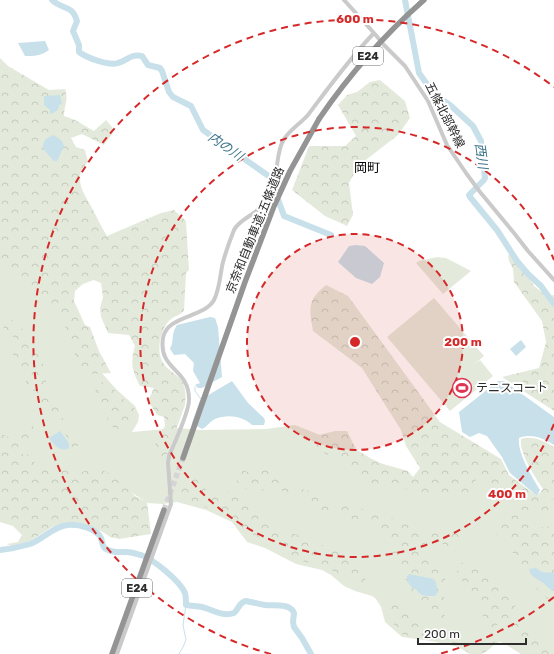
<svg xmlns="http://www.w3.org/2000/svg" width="554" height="654" font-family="Rubik,'Noto Sans JP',sans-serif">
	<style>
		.green { fill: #e4eadb }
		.forest { fill: url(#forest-crowns) }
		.water { fill: #c7e0e9 }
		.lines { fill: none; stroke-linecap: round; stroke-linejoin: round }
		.stream { stroke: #c7e0e9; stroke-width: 1 }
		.river { stroke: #c7e0e9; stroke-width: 6 }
		.highway-tunnel { stroke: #d5d5d5; stroke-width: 5.5; stroke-dasharray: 5.5 3; stroke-linecap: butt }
		.minor { stroke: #cacaca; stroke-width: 4 }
		.highway { stroke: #949494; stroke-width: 5.5 }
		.highway-bridge { stroke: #949494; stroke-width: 5.5 }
		.ring { fill: none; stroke: #d62828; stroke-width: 2; stroke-dasharray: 7 5 }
		.labels { text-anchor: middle; stroke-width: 4; stroke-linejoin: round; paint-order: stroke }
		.shield { fill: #fff; stroke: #6c6c6c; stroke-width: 1 }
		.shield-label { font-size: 11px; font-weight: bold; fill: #2d2d2d }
		.street-label { font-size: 12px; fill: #2d2d2d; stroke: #fff }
		.poi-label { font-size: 12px; fill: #2d2d2d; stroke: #fff; text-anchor: start }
		.water-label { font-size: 13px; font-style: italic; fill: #3e758b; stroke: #fff }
		.neighbourhood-label { font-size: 13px; fill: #000; stroke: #fff }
		.centre { fill: #d62828; stroke: #fff; stroke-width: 2 }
		.ring-label { font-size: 12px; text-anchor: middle; font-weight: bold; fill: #d62828; stroke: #fff; stroke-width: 4; stroke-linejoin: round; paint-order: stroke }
	</style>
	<defs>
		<pattern id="forest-crowns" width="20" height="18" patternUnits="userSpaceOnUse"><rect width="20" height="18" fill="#e4eadb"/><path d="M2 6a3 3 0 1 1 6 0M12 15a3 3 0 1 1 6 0" fill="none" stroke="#c4c9bc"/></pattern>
	</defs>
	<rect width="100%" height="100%" fill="#fff"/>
	<path class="green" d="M 0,234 L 57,298 L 101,372 L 116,389 L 135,406 L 139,415 L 138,422 L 132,432 L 177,428 L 201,430 L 266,429 L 295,425 L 320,435 L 413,478 L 484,468 L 538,503 L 554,476 L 554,654 L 521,654 L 505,644 L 500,642 L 495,644 L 486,652 L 481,654 L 470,654 L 458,647 L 431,641 L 402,637 L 385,622 L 381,607 L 376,599 L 372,596 L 355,591 L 344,586 L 331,575 L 322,570 L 296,564 L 265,548 L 247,542 L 232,522 L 206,510 L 177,502 L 163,504 L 148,503 L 126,489 L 75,477 L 30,469 L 12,454 L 0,450 Z
		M 437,257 L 446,258 L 471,271 L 443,294 L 416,263 L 419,261 Z
		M 434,298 L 484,356 L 473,365 L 480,360 L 493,376 L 450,411 L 387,337 Z"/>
	<path class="forest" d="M 0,58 L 8,66 L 49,90 L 65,89 C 69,101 64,105 64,116 L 75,120 L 94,131 L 106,120 L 112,127 L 113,133 L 104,145 L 82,134 L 71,138 L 76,147 L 85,150 L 88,162 C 72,177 83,192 92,208 C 97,217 101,227 107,236 L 161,213 L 174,210 L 186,221 L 189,270 L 186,273 L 184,311 C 180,315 175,316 171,319 C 160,328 155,353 164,364 C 169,371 177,374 182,381 C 186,388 186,398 185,405 L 167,455 L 165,464 L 159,464 L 155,442 L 152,439 L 161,432 L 165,426 L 164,417 L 157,415 L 148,401 L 154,388 L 140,386 C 132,371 130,363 135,346 L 129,335 L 108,333 L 101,317 L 100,308 L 103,297 L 101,283 L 94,280 L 83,284 L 75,291 L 74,301 L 85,325 L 90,327 L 99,351 L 111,373 L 94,374 L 84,371 L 78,364 L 63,320 L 56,311 L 47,309 L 40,305 L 30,292 L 21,287 L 0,260 Z
		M 380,80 L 405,101 L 410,118 L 398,135 L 358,166 L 349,183 L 353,215 L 347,226 L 325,216 L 292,190 L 309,146 L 345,146 L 356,136 L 338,105 L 347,95 L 357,92 L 370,82 Z
		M 513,253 L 520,262 L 534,286 L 547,296 L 554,295 L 554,411 L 502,377 L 539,368 L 546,342 L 542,321 L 514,282 L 513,269 L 509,261 L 508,255 Z
		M 326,285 L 348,296 L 440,422 L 501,459 L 509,475 L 537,496 L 543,489 C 535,477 519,453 521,439 C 532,435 545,441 554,447 L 554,495 L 548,511 L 526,516 C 519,510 523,509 520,503 C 513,491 489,483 477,478 L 470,491 L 461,496 L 446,498 L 424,496 L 395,485 L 364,483 C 350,469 334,455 315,450 L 319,435 L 335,431 L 347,431 L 356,449 L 376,462 L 408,471 L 413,477 L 420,468 L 406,446 L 401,430 L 362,368 L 313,331 C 309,309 307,300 326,285 Z
		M 0,301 L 2,314 L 5,318 L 13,320 L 32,338 L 36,351 L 45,367 L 46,381 L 60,410 L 66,429 L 83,443 L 71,450 L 71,442 L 45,409 L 33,390 L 26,384 L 25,371 L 21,368 L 20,373 L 16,366 L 17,360 L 13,358 L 13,350 L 21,354 L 22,345 L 0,324 Z
		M 98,381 L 105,383 L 108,388 L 115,390 L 123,399 L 129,403 L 134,408 L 137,415 L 129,432 L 110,426 L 105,412 L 96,396 L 95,383 Z
		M 23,419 C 30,422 34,424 35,433 L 21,446 L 14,448 L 18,454 L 27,454 L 38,466 L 55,467 L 75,474 L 95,468 L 106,472 L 121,481 L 135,496 L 147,502 L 151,534 L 119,539 L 110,537 L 103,532 L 81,523 L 70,522 L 52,527 L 30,541 L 12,546 L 7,544 L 18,542 L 22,535 L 13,526 L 0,522 L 0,433 L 8,437 L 15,436 L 21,428 Z
		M 267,468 L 268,471 L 277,478 L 294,486 L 316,494 L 321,499 L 361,508 L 368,513 L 390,515 L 393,519 L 421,530 L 451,532 L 464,530 L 466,535 L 459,536 L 455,552 L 439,542 L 436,538 L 425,539 L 425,559 L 428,562 L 432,563 L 440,571 L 443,572 C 449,585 444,597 441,609 L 445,616 L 445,623 L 429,606 L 422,603 L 412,595 L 399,562 L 392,557 C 390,535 375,536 365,522 L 362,522 L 361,529 L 338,515 L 313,512 L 300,498 L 287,492 L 266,487 L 262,491 L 245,489 L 237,482 L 236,471 L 244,470 L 247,472 L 254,472 L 259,469 Z
		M 198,476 L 210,496 L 225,491 L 240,494 L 248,497 L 281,530 L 288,534 L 295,534 L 336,551 L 364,574 L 367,585 L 347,574 L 338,574 L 329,569 L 302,561 L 248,532 L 234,520 L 208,508 L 186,502 L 180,499 C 179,483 183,478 198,476 Z
		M 516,513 L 520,517 L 518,524 L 524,523 L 535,528 L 554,526 L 554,605 L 536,588 L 528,575 L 525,568 C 517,565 511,550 509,541 L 501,538 L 494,532 L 494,529 L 501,525 L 503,518 L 510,517 Z
		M 458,559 L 464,564 L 498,578 L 504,588 L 515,596 L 517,602 L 514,608 L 518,614 L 527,620 L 533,636 L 554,646 L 554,654 L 543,654 L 514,640 L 516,632 L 508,626 L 497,624 L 496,641 L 485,652 L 480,654 L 470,654 L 459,646 L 434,640 L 403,635 L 390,620 L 386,613 L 389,602 L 392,601 L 397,603 C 409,614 432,638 448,638 L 447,640 L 442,640 L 440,641 L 461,643 L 469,650 L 483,649 L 489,646 L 491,636 L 485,630 L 482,624 L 483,617 L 479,608 L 466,596 L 464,584 L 457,571 Z"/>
	<path class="water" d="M 45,41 L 49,50 C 41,56 34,56 25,56 L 18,43 Z
		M 60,95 L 62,104 L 59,105 L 58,110 L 51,114 L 50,113 L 50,110 L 44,105 L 44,96 Z
		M 54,135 L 62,141 L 64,146 L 57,161 L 54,161 L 43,149 C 43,140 46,138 54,135 Z
		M 356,245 L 365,246 L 384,263 L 380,277 L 372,284 L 356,278 L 338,262 L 349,246 Z
		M 210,317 L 215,318 L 218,327 L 222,377 L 202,388 L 198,388 L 195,385 L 200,383 L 193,371 L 194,363 L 185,354 L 174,355 L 170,349 C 175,340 170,336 177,325 Z
		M 521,340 L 526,347 L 516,356 L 510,349 Z
		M 232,381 L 248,403 L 264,418 L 265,421 L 264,425 L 252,425 C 243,416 227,414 215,419 C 210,421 207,427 202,429 L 192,423 L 200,400 Z
		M 498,381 L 504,381 L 554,417 L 554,445 C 544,438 531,433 519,438 C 517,453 532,477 540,490 L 537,496 L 510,473 L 502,457 L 487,436 L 479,433 L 470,437 L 462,432 L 459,412 Z
		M 60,431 L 69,443 L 69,448 C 61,453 54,445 49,438 Z
		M 536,568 L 542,572 L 554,573 L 554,591 C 546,587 549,587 543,583 C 537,578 531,578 529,569 Z
		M 409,574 L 434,579 L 436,583 L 438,592 L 435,596 C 426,596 421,597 416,589 L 413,589 L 407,581 L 407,576 Z"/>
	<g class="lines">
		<path class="stream" d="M 195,387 L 195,391 L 201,399
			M 179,654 L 183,647 L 186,640 L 183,625 L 186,605"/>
		<path class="river" d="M 52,0 C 62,10 72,4 77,21 L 73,31 L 79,45 L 79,52 C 87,58 109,66 118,63 C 129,60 129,54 142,56 L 148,65 L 160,68 L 162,71 L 169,92 L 173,97 L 191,106 L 203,130 L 270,177 L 284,216 L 331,235
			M 405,0 L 419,73 L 434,94 L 450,105 L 473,126 L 481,141 L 485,178 L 484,180 L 469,195 L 470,197 L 497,230 L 517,261 L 528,274 L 541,286 L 554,304
			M 0,550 C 10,549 20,547 30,544 C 43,539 54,526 68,525 C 78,524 96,528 101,538 C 103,544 102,548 108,550 C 114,553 120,552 126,552 C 131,552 137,554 141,555 C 153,559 180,581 185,593 C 186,596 186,601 186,605 C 191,606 197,606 202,607 C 214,610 222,617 234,613 C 239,609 239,602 246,601 C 252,602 258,604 265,605 C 274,606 290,603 294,613 L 293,622 L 294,627 L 302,638 L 311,654"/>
		<path class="highway-tunnel" d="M 164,510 L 183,458"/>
		<path class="minor" d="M 344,0 L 374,33 L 384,45 L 405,66 L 428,101 L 447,145 L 466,173 L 480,192 L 514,233 L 528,251 L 554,280
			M 117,654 L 171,504 L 168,463 L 169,456 C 174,444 190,410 189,399 C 189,368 158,370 163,338 C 167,315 204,318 214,300 C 220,288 220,274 223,262 C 226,251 230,240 234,230 C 240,218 257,215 265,202 C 270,193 274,181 276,171 C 278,161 278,150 283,141 C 288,131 300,124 308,115 C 329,87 350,58 374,33"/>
		<path class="highway" d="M 183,458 L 245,282 L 274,206 L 290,171 L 319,119
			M 112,654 L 164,510"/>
		<path class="highway-bridge" d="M 319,119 C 349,75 384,35 424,0"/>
	</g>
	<circle cx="355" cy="342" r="108" fill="#d62828" fill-opacity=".12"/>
	<g class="ring">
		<circle cx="355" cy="342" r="108"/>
		<path d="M554 424A215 215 0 1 1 554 260"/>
		<path d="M554 597A323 323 0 0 1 439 654M271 654A323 323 0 1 1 554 87"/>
	</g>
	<defs>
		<g id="stadium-ring" transform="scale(1)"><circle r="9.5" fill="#fff" stroke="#de3452" stroke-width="1.5"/><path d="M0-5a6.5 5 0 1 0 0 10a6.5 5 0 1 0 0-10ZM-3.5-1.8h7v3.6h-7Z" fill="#de3452"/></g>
	</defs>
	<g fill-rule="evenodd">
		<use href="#stadium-ring" x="462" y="388"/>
	</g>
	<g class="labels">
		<g class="shield">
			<rect x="353" y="47" width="30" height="18" rx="3"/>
			<rect x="122" y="579" width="30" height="18" rx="3"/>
		</g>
		<g class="shield-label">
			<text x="368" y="60">E24</text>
			<text x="137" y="592">E24</text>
		</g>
		<g class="street-label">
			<text transform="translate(445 115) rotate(63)" y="4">五條北部幹線</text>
			<text transform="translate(255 230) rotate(-68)" y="4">京奈和自動車道;五條道路</text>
		</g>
		<g class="poi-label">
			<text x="476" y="392">テニスコート</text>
		</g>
		<g class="water-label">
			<text transform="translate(226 146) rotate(35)" y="5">内の川</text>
			<text transform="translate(482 156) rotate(82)" y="5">西川</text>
		</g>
		<g class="neighbourhood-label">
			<text x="367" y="172">岡町</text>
		</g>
	</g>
	<circle cx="355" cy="342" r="6" class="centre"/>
	<g class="ring-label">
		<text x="355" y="23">600 m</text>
		<text x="463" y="346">200 m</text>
		<text x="507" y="498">400 m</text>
	</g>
	<path d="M418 638v6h108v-6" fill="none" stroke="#2d2d2d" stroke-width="2"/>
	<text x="424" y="638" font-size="12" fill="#2d2d2d" stroke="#ffffff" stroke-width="3" paint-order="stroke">200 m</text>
</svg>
